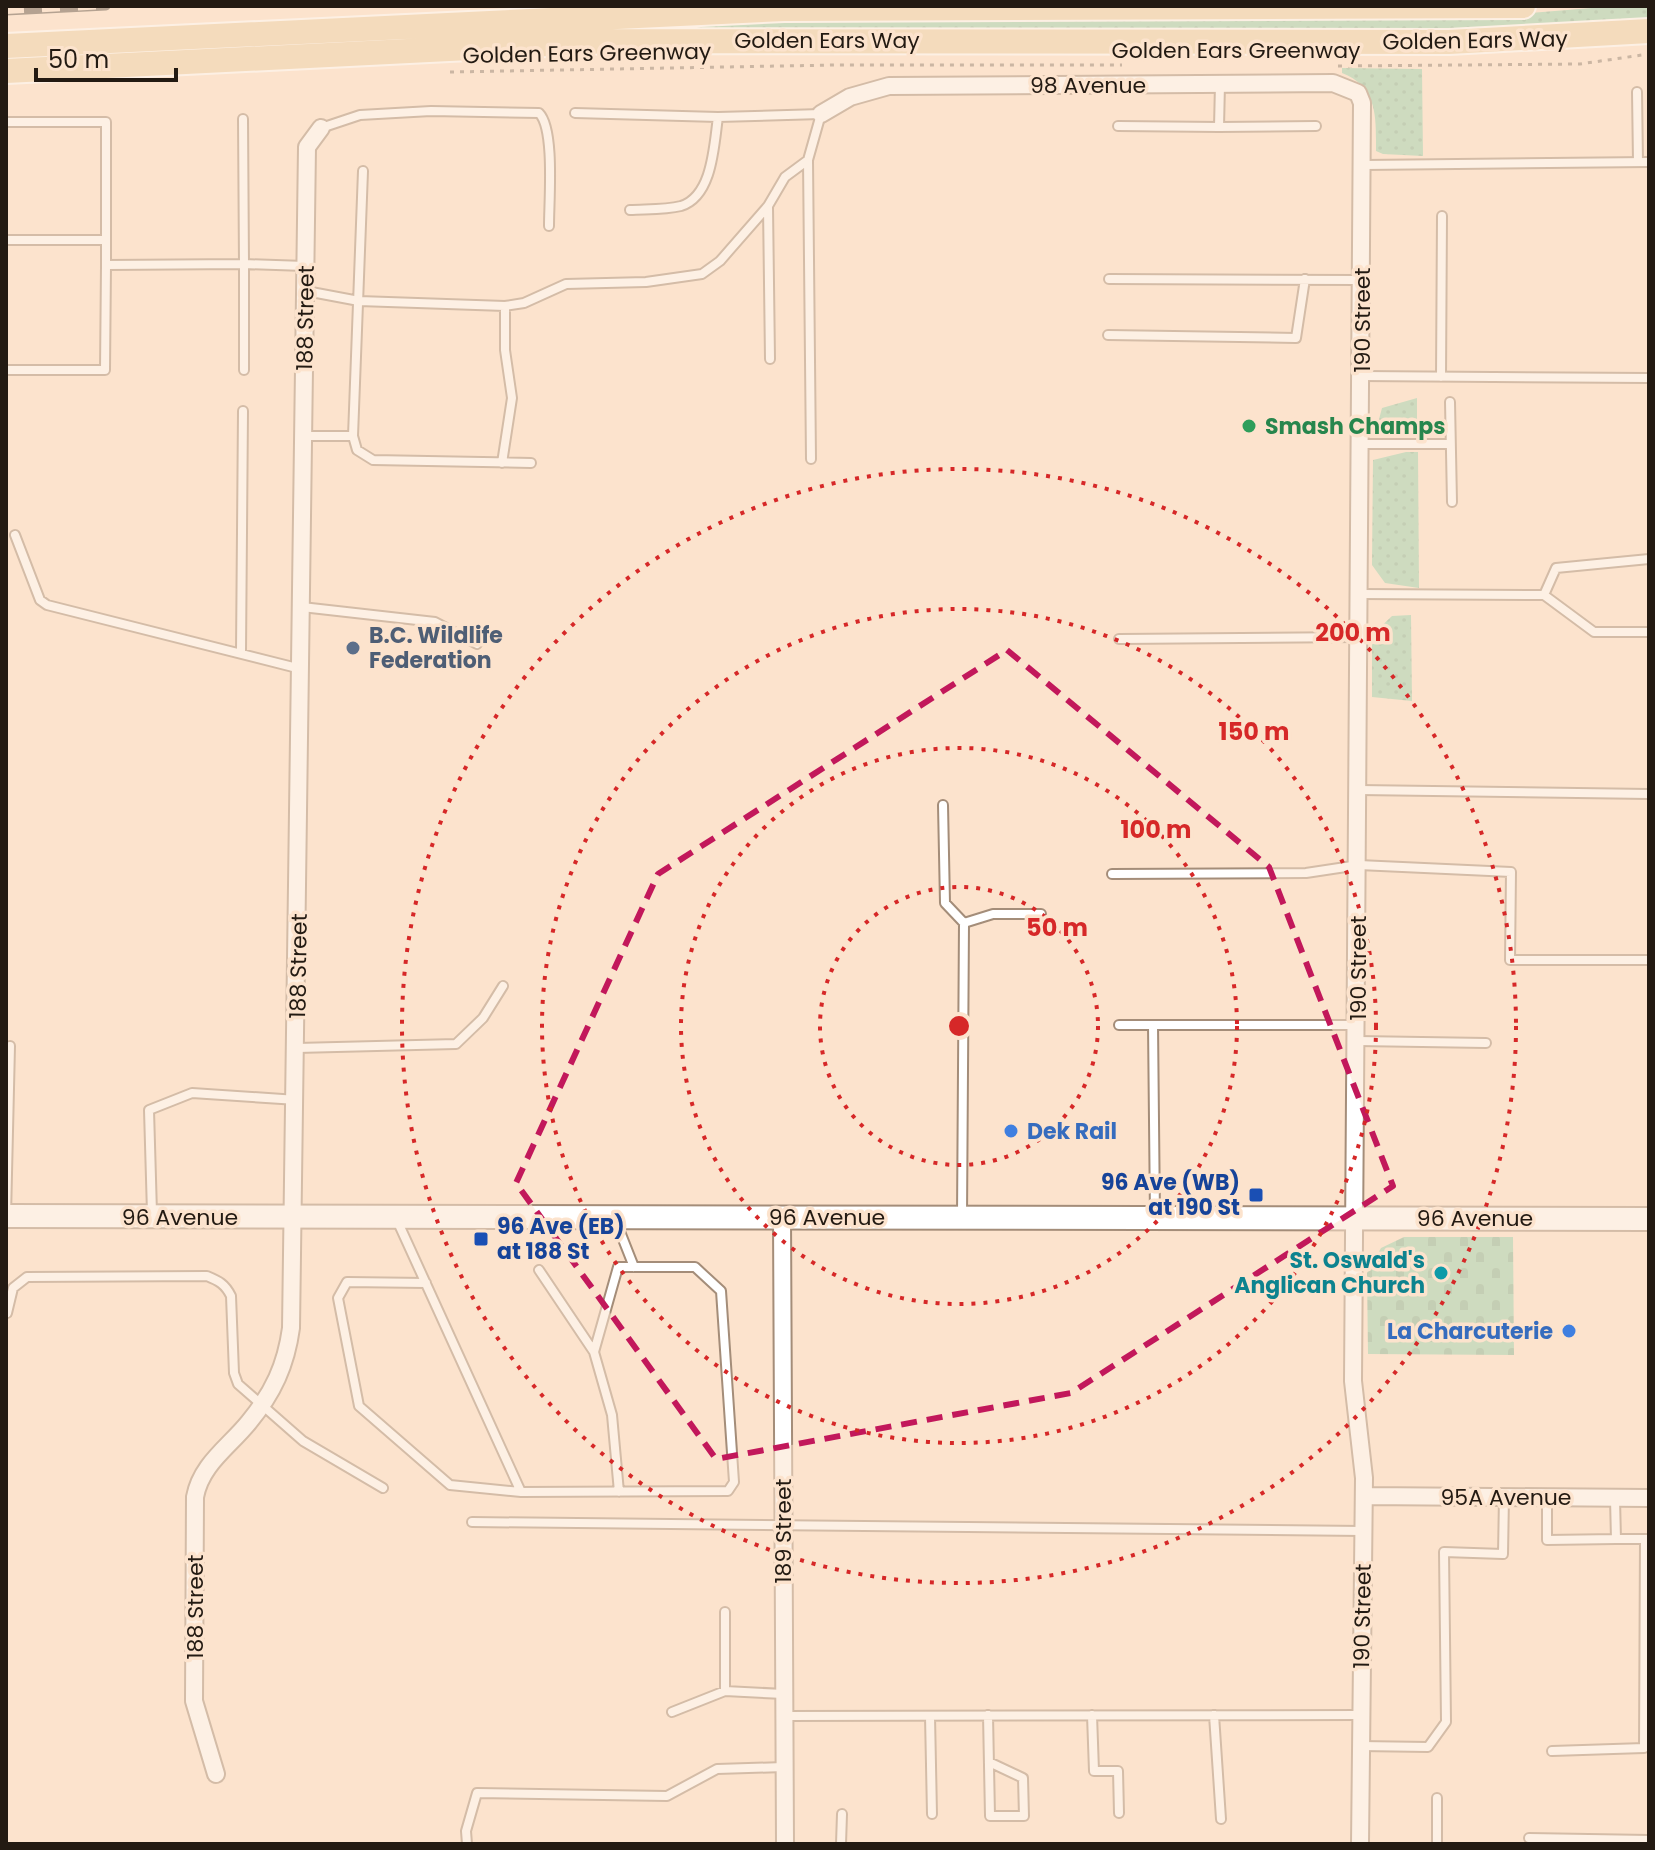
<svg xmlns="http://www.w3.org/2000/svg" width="1655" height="1850" font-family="Poppins,sans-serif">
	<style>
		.green { fill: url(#green-dots) }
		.cemetery { fill: url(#cemetery-stones) }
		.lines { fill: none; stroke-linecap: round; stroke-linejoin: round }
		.service-casing { stroke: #a48d79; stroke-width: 12 }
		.minor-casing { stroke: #a48d79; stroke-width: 20 }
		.secondary-casing { stroke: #a48d79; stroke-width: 26 }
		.primary-casing { stroke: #fff; stroke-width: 28 }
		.path { stroke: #907f70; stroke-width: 3; stroke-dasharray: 4 6; stroke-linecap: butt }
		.service { stroke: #fff; stroke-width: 8 }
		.minor { stroke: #fff; stroke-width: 16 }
		.secondary { stroke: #fff; stroke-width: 22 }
		.primary { stroke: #ecd1a7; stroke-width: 24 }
		.rail-casing { stroke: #605347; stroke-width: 9 }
		.rail { stroke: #fce3cd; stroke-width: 6; stroke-dasharray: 18; stroke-linecap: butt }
		.marked { fill: none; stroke: #c2185b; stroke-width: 6; stroke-dasharray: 16 10; stroke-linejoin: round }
		.ring { fill: none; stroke: #d62828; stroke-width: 4; stroke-dasharray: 4 8 }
		.leisure-dot { fill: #2e9e5b; stroke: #fce3cd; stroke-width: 3 }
		.service-dot { fill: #5c6f8a; stroke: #fce3cd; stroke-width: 3 }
		.shop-dot { fill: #3f7fe0; stroke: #fce3cd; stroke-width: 3 }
		.transit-dot { fill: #1a4fb4; stroke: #fce3cd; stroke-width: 3 }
		.culture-dot { fill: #0f9aa8; stroke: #fce3cd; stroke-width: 3 }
		.labels { text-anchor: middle; stroke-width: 7; stroke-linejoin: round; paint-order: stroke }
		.street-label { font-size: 22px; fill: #231a12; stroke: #fce3cd }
		.leisure-label { font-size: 22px; font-weight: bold; fill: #27864d; stroke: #fce3cd; text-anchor: start }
		.service-label { font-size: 22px; font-weight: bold; fill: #4e5e75; stroke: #fce3cd; text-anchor: start }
		.shop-label { font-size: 22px; font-weight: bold; fill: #366cbe; stroke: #fce3cd; text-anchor: start }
		.transit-label { font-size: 22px; font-weight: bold; fill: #164399; stroke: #fce3cd; text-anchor: end }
		.culture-label { font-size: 22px; font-weight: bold; fill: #0d838f; stroke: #fce3cd; text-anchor: end }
		.centre { fill: #d62828; stroke: #fce3cd; stroke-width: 4 }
		.ring-label { font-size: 24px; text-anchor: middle; font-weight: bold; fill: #d62828; stroke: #fce3cd; stroke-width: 7; stroke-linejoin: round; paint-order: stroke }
	</style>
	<defs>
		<pattern id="green-dots" width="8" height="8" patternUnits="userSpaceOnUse" patternTransform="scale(2)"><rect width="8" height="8" fill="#97d1ad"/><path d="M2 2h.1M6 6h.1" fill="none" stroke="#82b394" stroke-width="1.8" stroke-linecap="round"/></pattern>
		<pattern id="cemetery-stones" width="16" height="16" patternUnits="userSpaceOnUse" patternTransform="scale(2)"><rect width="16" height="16" fill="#97d1ad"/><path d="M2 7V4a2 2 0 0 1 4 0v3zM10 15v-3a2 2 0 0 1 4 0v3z" fill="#82b394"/></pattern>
	</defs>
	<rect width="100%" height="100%" fill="#fce3cd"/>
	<path class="green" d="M 1616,6 L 1649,6 L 1649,19 L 1430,31 L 689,28 L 689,24 L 795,19 L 1459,19 Z
		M 1342,68 L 1422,69 L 1423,156 L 1383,154 L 1376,151 C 1376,117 1378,87 1342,73 Z
		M 1417,398 L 1417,434 L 1378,423 L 1382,408 Z
		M 1406,452 L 1418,452 L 1419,588 L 1385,583 L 1372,565 L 1373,460 Z
		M 1411,615 L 1412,701 L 1372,697 L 1372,635 L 1392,616 Z"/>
	<path class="cemetery" d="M 1513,1237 L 1514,1355 L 1368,1354 L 1367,1273 L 1381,1248 L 1404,1237 Z"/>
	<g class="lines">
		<g class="service-casing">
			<path id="service" d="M 1637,92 L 1638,162
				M 243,119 L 244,264 L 305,266
				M 6,122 L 106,122 L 106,265 L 244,264 L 244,370
				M 1118,126 L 1219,127 L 1220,84
				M 1219,127 L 1316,126
				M 321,128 L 360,115 L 431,111 L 539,113 C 555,129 549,200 549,226
				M 808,160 L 811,459
				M 1364,165 L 1649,162
				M 768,207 L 770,359
				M 630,210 C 646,209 665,210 681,206 C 713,196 714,144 718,117
				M 6,240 L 105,240
				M 1109,279 L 1361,280
				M 306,291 L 359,301 L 505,306 L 524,303 L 566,284 L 646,282 L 702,274 L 720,261 L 768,206 L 785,177 L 808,160 L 821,114 L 718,117 L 575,113
				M 1108,335 L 1296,338 L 1305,279
				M 6,370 L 105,370 L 106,265
				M 1361,376 L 1649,378
				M 1441,377 L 1442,216
				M 1450,402 L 1452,502
				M 304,436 L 353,436 L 363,171
				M 353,436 L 357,450 L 373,460 L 531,463
				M 1361,444 L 1450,444
				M 502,463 L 512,398 L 505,350 L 505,306
				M 15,535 L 40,600 L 47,605 L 301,669
				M 1360,594 L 1544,595 L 1594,632 L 1649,632
				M 1544,595 L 1556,568 L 1649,559
				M 302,607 L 435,622 L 477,644
				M 1119,639 L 1359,637
				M 241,652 L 243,411
				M 1359,790 L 1649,794
				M 943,805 L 945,903 L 964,923 L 962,1217
				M 1112,874 L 1306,873 L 1359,865 L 1511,872 L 1510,960 L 1649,960
				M 964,923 L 993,914 L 1041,914
				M 1119,1025 L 1357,1025
				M 1153,1025 L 1155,1217
				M 1358,1041 L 1486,1043
				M 297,1048 L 456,1044 L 483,1018 L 503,986
				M 152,1213 L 149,1110 L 192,1093 L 297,1100
				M 6,1216 L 10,1046
				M 396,1218 L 521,1492 L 728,1491 L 734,1482 L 721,1291 L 695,1267 L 618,1267 L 594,1352 L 612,1415 L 619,1492
				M 615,1219 L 634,1267
				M 539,1270 L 594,1352
				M 426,1283 L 347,1282 L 338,1298 L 359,1406 L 450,1485 L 521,1492
				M 7,1313 L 13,1288 L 27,1277 L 207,1276 C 219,1281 225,1284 231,1296 L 234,1373 L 238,1384 L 303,1441 L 383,1488
				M 1547,1497 L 1547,1540 L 1616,1539 L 1615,1499
				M 472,1522 L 1363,1531
				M 1616,1539 L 1649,1539
				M 725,1612 L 725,1691
				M 672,1712 L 725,1691 L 784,1694
				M 988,1715 L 990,1816 L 1024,1816 L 1023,1778 L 989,1762
				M 1092,1715 L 1094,1771 L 1118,1771 L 1119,1813
				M 1214,1715 L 1221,1819
				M 785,1716 L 1360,1715
				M 930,1716 L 932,1814
				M 1360,1746 L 1428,1747 L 1446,1722 L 1444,1552 L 1503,1554 L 1504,1497
				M 1552,1751 L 1644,1748 L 1645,1539
				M 1437,1798 L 1437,1844
				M 1529,1838 L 1649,1840
				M 467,1844 L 466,1831 L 477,1793 L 667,1796 L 717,1769 L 784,1767
				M 841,1844 L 842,1814"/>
		</g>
		<g class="minor-casing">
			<path id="minor" d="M 821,114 L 850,97 L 889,86 L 1333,83 L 1358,93 L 1362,103 L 1353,1381 L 1364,1478 L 1360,1844
				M 782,1217 L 785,1844
				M 1364,1496 L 1649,1498
				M 216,1774 L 194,1701 L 195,1497 C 201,1464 229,1447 249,1422 C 273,1393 286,1365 291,1328 L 307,147 L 321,128"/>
		</g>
		<g class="secondary-casing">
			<path id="secondary" d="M 6,1216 L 1649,1219"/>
		</g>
		<g class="primary-casing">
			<path id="primary" d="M 6,46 L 784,9 L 1523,6
				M 6,71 L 608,41 L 1449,42 L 1649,31"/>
		</g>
		<path class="path" d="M 1338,66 L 1580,64 L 1649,54
			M 450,72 L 835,65 L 1122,65"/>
		<use href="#service" class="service"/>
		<use href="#minor" class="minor"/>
		<use href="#secondary" class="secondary"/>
		<use href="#primary" class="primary"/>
		<g class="rail-casing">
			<path id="rail" d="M 6,11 L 106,6"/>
		</g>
		<use href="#rail" class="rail"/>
	</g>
	<path d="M0 0H1655V1850H0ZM 1007,650 L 1269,867 L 1393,1186 L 1071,1393 L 716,1459 L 516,1183 L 658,874 Z" fill="#fce3cd" fill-opacity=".55" fill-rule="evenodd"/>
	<path class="marked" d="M 1007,650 L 1269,867 L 1393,1186 L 1071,1393 L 716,1459 L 516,1183 L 658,874 Z"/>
	<g class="ring">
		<circle cx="959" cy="1026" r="139"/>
		<circle cx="959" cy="1026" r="278"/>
		<circle cx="959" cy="1026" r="417"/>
		<circle cx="959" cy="1026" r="557"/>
	</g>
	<circle class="leisure-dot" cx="1249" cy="426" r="8"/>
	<circle class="service-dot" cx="353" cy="648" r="8"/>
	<g class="shop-dot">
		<circle cx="1011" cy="1131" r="8"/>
		<circle cx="1569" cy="1331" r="8"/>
	</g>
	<g class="transit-dot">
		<rect x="1248" y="1187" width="16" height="16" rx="4"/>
		<rect x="473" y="1231" width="16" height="16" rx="4"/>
	</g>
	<circle class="culture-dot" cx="1441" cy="1273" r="8"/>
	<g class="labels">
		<g class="street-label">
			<text x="827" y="48">Golden Ears Way</text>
			<text transform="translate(1475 40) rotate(-1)" y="8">Golden Ears Way</text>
			<text x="1236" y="58">Golden Ears Greenway</text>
			<text transform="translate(587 53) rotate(-1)" y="8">Golden Ears Greenway</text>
			<text x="1088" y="93">98 Avenue</text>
			<text transform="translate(305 318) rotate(-89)" y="8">188 Street</text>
			<text transform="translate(1362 320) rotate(-90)" y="8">190 Street</text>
			<text transform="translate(298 966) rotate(-89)" y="8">188 Street</text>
			<text transform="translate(1358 968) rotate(-90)" y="8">190 Street</text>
			<text x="180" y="1225">96 Avenue</text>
			<text x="827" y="1225">96 Avenue</text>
			<text x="1475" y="1226">96 Avenue</text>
			<text x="1506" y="1505">95A Avenue</text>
			<text transform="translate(783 1531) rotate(-90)" y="8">189 Street</text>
			<text transform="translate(195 1607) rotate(-90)" y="8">188 Street</text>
			<text transform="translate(1362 1616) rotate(-89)" y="8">190 Street</text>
		</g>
		<g class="leisure-label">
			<text x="1265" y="434">Smash Champs</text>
		</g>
		<g class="service-label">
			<text x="369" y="643">B.C. Wildlife<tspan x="369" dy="25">Federation</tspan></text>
		</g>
		<g class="shop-label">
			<text x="1027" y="1139">Dek Rail</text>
			<text x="1553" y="1339" text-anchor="end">La Charcuterie</text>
		</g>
		<g class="transit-label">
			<text x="1240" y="1190">96 Ave (WB)<tspan x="1240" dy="25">at 190 St</tspan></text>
			<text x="497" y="1234" text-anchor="start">96 Ave (EB)<tspan x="497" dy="25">at 188 St</tspan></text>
		</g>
		<g class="culture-label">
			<text x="1425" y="1268">St. Oswald's<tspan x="1425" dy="25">Anglican Church</tspan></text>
		</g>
	</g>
	<circle cx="959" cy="1026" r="12" class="centre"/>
	<g class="ring-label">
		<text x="1353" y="641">200 m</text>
		<text x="1254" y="740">150 m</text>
		<text x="1156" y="838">100 m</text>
		<text x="1057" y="936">50 m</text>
	</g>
	<rect width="1655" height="1850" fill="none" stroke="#231a12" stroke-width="16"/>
	<path d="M36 68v12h140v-12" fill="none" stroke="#231a12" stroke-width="4"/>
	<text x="48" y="68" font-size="24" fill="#231a12" stroke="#fce3cd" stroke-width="6" paint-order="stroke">50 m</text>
</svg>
